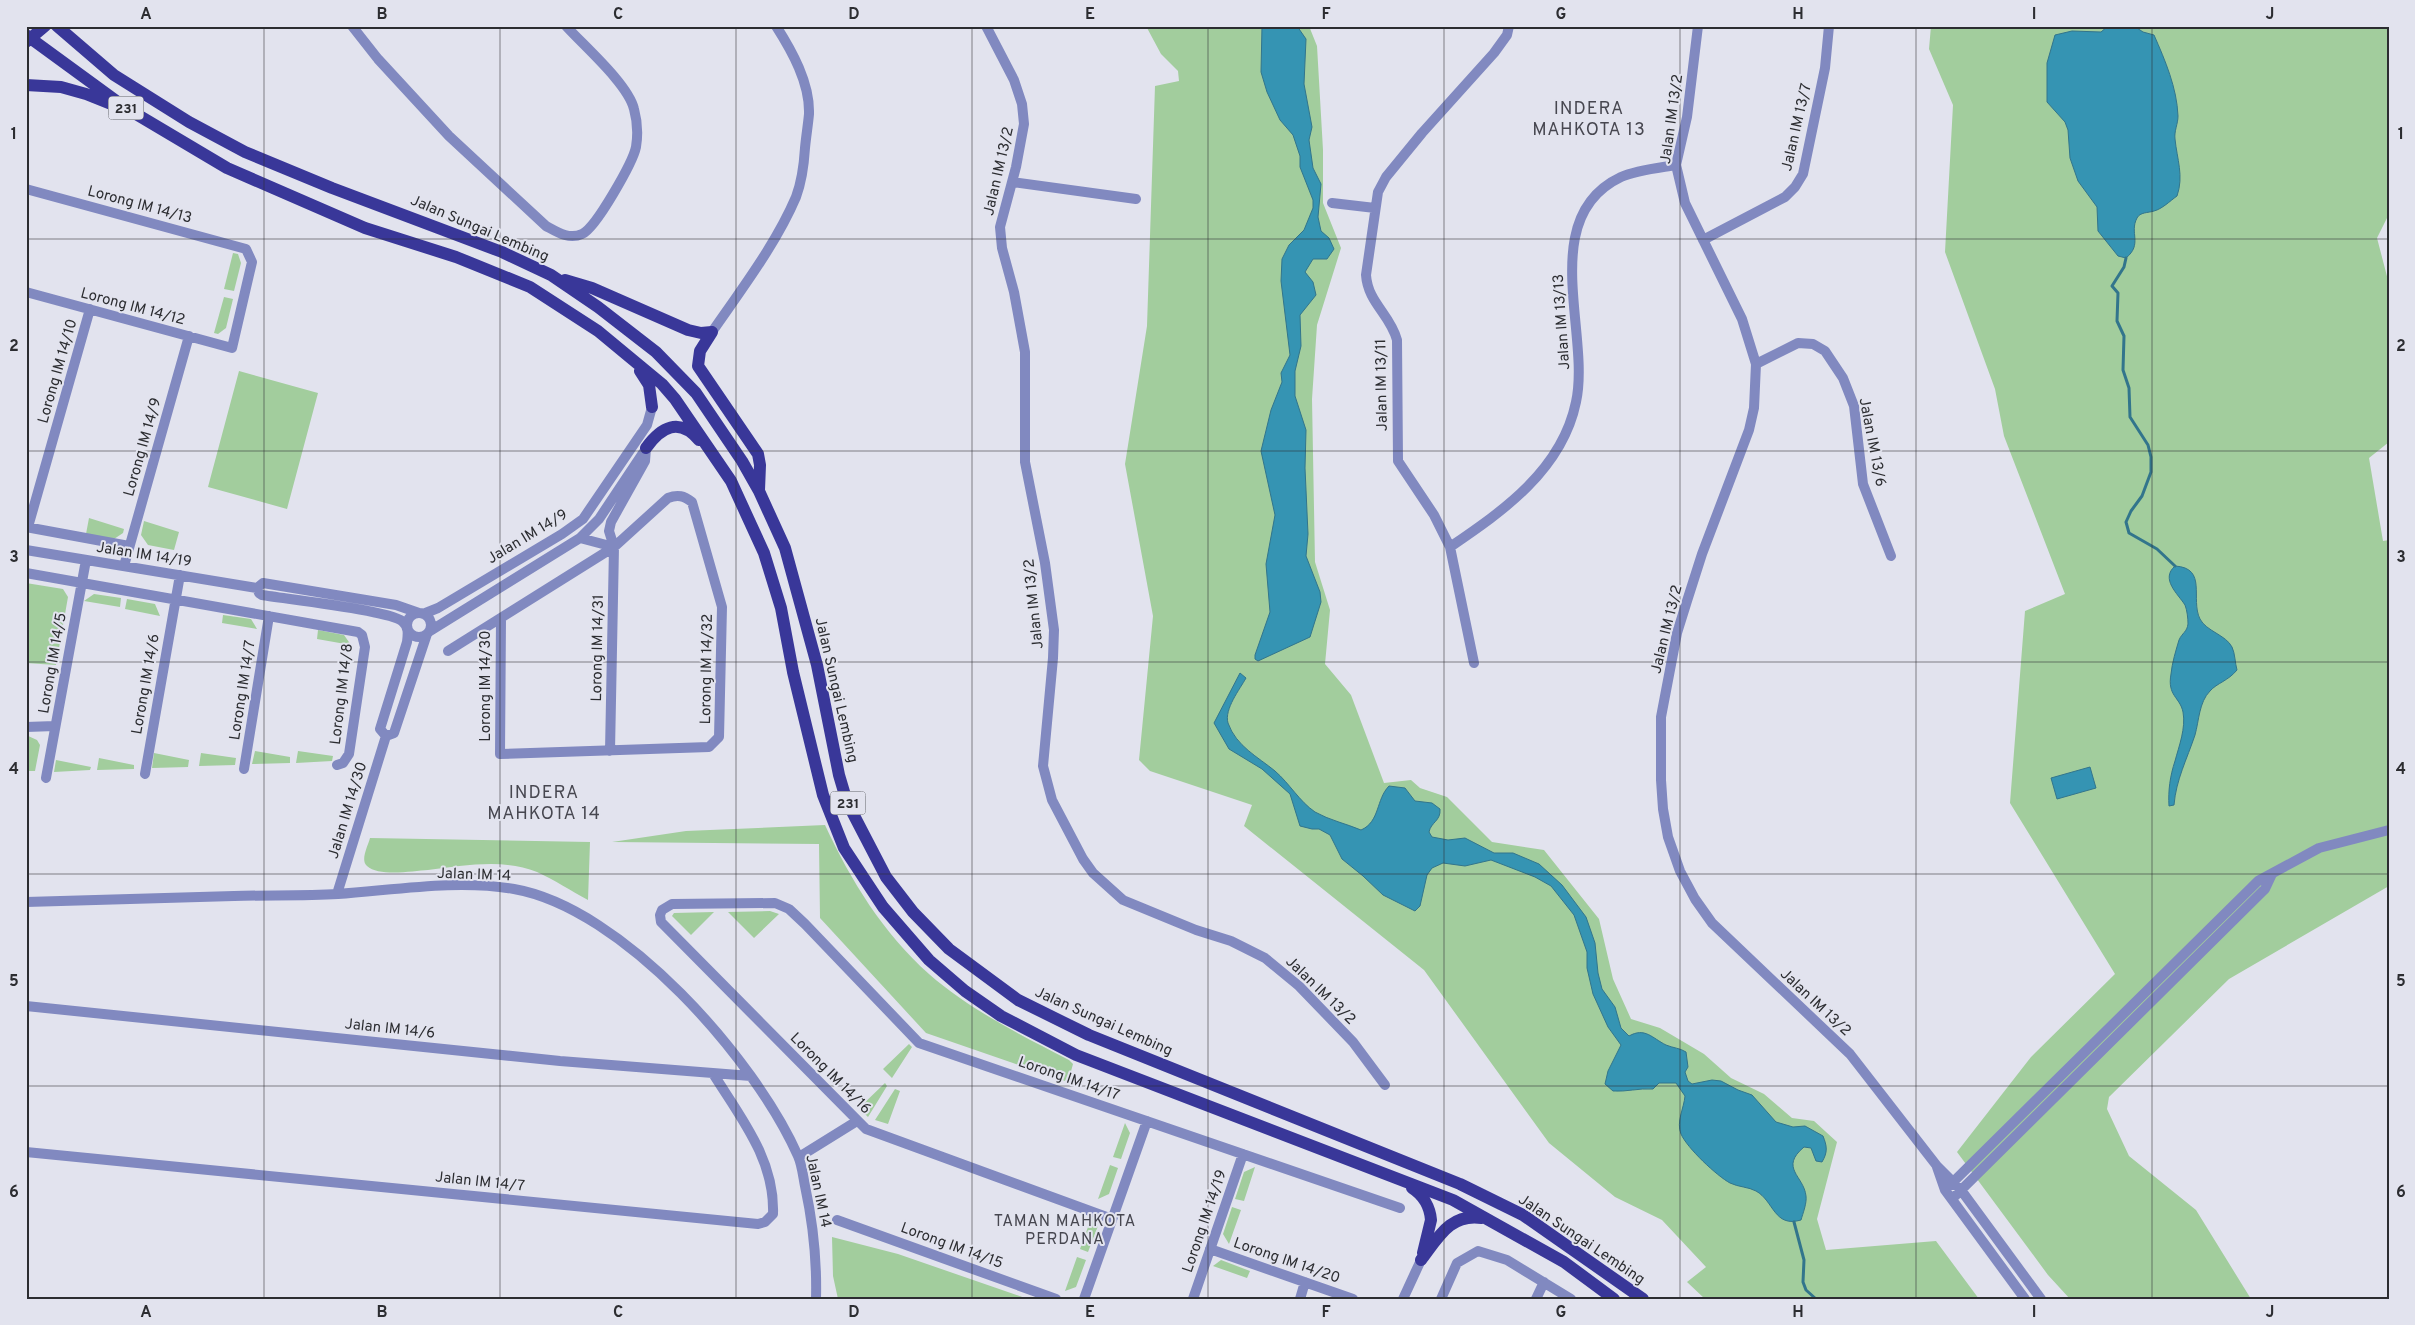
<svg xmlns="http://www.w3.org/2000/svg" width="2415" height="1325" font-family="Overpass,sans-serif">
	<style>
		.green { fill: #a2cd9d }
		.water { fill: #3594b3; stroke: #32758c }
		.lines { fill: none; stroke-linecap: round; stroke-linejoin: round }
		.stream { stroke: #32758c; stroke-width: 3 }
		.minor { stroke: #8189c0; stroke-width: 10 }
		.major { stroke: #393799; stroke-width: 12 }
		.grid { fill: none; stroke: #2c2d31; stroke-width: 1; stroke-opacity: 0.55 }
		.labels { text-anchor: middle; stroke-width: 4; stroke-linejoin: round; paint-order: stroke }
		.shield { fill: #e2e3ee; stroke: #63646a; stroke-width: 1 }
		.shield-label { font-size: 14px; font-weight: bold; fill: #2c2d31 }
		.street-label { font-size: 15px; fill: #2c2d31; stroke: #e2e3ee }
		.neighbourhood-label { font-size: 16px; letter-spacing: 1px; fill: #474750; stroke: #e2e3ee }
		.quarter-label { font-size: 18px; letter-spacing: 1px; fill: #474750; stroke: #e2e3ee }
		.neatline { fill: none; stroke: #2c2d31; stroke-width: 2 }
		.grid-label { font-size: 16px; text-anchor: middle; font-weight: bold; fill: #2c2d31 }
	</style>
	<rect width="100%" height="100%" fill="#e2e3ee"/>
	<path class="green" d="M 1146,26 L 1309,26 L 1317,46 L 1323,150 L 1323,203 L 1341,248 L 1317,325 L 1312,399 L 1315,562 L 1330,610 L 1325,664 L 1351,695 L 1384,783 L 1411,780 L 1420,788 L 1447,797 L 1492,842 L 1544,850 L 1599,919 L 1613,979 L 1631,1019 L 1660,1028 L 1704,1054 L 1731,1078 L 1764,1094 L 1792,1118 L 1814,1121 L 1837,1142 L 1817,1219 L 1826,1250 L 1936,1241 L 1979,1299 L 1705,1299 L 1687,1282 L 1706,1267 L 1662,1220 L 1615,1197 L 1549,1143 L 1424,970 L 1244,826 L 1252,805 L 1150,771 L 1139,760 L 1153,616 L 1125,464 L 1147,326 L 1155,86 L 1179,81 L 1178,71 L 1161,54 Z
		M 1931,26 L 2389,26 L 2389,214 L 2377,238 L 2389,284 L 2389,442 L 2369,458 L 2383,541 L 2389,540 L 2389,886 L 2229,979 L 2109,1097 L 2107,1109 L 2129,1156 L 2196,1210 L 2251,1299 L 2070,1299 L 2048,1275 L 1957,1152 L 2031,1057 L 2115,974 L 2010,803 L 2025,611 L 2065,594 L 2004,436 L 1995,389 L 1945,252 L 1953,105 L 1929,49 Z
		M 233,253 L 238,254 L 241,263 L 234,291 L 224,289 Z
		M 224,297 L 233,299 L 226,328 L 218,334 L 214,333 Z
		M 239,371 L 318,393 L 287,509 L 208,487 Z
		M 89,518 L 124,529 L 123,533 L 114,539 L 86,534 Z
		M 144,521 L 179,532 L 174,550 L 148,545 L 141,535 Z
		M 26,583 L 63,589 L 68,597 L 56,665 L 26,663 Z
		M 94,594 L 121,598 L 120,607 L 84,601 Z
		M 127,599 L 155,604 L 160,616 L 125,609 Z
		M 223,615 L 251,619 L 257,629 L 222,623 Z
		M 318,630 L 344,635 L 351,645 L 317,639 Z
		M 26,735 L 37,740 L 40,745 L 35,771 L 26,771 Z
		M 255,751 L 290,757 L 290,763 L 252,764 Z
		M 298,751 L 333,756 L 332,761 L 296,763 Z
		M 154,753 L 189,760 L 188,767 L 152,768 Z
		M 201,753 L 236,758 L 235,765 L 199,766 Z
		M 99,758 L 134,765 L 134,769 L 97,770 Z
		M 56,760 L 91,767 L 90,770 L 54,772 Z
		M 825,825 C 851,881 883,933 929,974 C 970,1010 1021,1035 1069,1060 L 1073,1064 L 1070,1075 L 1065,1081 L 926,1033 L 820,918 L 819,844 L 612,842 L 686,831 Z
		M 370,838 L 590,842 L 588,900 C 571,891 555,880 537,872 C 503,858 463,866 428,870 C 413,871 379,877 367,866 C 360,860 368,846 370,838 Z
		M 770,911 L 779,914 L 754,938 L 728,912 Z
		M 714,912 L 691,935 L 672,916 L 674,913 Z
		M 909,1044 L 912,1047 L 892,1078 L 883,1069 Z
		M 885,1083 L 887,1086 L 868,1117 L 859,1108 Z
		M 895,1089 L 900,1091 L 888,1124 L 875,1120 Z
		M 1125,1123 L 1130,1133 L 1121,1159 L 1113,1157 Z
		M 1110,1165 L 1118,1168 L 1109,1194 L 1098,1199 Z
		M 1255,1167 L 1244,1201 L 1235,1199 L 1244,1172 Z
		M 1232,1207 L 1241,1210 L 1229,1244 L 1223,1234 Z
		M 1092,1216 L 1098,1226 L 1088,1252 L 1080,1249 Z
		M 832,1237 L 898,1254 L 1028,1299 L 838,1299 L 833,1276 Z
		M 1077,1257 L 1086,1260 L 1076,1287 L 1065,1291 Z
		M 1221,1260 L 1250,1271 L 1247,1278 L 1213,1266 Z"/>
	<path class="water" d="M 1262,26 L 1297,26 L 1306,39 L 1304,84 L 1312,127 L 1309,140 L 1313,168 L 1321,184 L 1318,217 L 1321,231 L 1329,238 L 1334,249 L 1327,259 L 1313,259 L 1305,272 L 1313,282 L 1316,295 L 1300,315 L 1301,346 L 1295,371 L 1295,396 L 1306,430 L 1305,468 L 1308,534 L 1306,556 L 1320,592 L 1321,602 L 1310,637 L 1258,661 L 1255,659 L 1255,655 L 1270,612 L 1266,564 L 1275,515 L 1261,451 L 1271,410 L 1282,382 L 1281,373 L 1290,355 L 1281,281 L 1282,259 L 1289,245 L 1304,230 L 1313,208 L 1313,200 L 1300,167 L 1300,156 L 1293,135 L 1280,120 L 1267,92 L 1261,72 Z
		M 2108,26 L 2134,26 L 2143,32 L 2154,35 C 2165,60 2177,88 2178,116 C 2178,124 2174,131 2175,139 C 2177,159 2184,176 2177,196 C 2170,201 2162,209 2154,211 C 2148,213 2140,212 2137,218 C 2129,233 2143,244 2126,258 L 2118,256 L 2098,231 L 2097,207 L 2078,181 L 2070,158 L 2068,130 L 2065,122 L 2047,102 L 2047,63 L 2055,35 L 2072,31 L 2101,32 Z
		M 2175,566 C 2208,568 2190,599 2200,619 C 2206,631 2226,635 2232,647 C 2235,653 2235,663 2237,670 C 2228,681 2217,683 2210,691 C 2199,702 2199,721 2195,735 C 2187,759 2176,780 2174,805 L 2169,806 C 2168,791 2170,776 2175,761 C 2179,746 2186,728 2183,712 C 2180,697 2167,696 2171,674 C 2172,663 2176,650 2179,640 C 2182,633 2187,632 2188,624 C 2188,618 2187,610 2185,605 C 2178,594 2160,579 2175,566 Z
		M 1240,673 L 1246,678 C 1240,689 1224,709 1228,723 C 1236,746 1258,757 1275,771 C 1290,784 1299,801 1315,812 C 1329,820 1347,824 1361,830 C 1380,822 1376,799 1389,786 L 1405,788 L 1415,801 L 1432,803 L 1440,809 C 1441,821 1431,822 1429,832 L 1432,837 L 1448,840 L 1465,838 L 1494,853 L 1513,853 L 1539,864 L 1562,885 L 1586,917 L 1595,943 L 1598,973 L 1602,989 L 1615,1007 L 1621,1028 L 1629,1036 C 1645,1027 1652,1038 1666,1045 C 1673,1048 1680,1048 1686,1052 L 1688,1067 L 1685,1072 L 1688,1081 L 1692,1084 L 1712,1080 L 1721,1081 L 1738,1090 L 1752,1095 L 1776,1122 L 1793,1127 L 1805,1126 L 1823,1136 C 1827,1146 1828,1152 1822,1162 L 1816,1161 L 1811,1148 L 1804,1147 C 1779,1168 1804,1176 1806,1196 C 1807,1203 1803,1213 1801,1220 C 1774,1228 1774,1201 1756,1191 C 1749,1187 1738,1187 1730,1183 C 1717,1176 1687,1148 1681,1134 C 1676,1122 1684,1108 1685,1096 L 1676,1083 L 1659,1083 L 1653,1089 C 1639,1088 1626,1092 1613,1091 L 1605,1084 L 1608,1071 L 1621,1045 L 1608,1027 L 1593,994 L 1587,968 L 1587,952 L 1574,915 L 1551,886 L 1535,877 L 1491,860 L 1465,866 L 1443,863 L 1432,868 L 1427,875 L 1420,906 L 1415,911 L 1383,895 L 1363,876 L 1342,859 L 1330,835 L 1319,829 L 1312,829 L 1300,826 L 1290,794 L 1262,769 L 1229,749 L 1214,723 Z
		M 2090,767 L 2096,788 L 2057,799 L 2051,778 Z"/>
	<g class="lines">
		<path class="stream" d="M 2126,258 L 2124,267 L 2112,286 L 2118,293 L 2117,321 L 2124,336 L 2123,370 L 2129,388 L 2130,417 L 2148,445 L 2151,457 L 2151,472 L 2142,496 L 2131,511 L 2126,522 L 2129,533 L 2157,549 L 2175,566
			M 1794,1222 L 1804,1260 L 1803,1282 L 1806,1290 L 1816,1299"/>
		<path class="minor" d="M 352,26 L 378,59 L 449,136 L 546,226 C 557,232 569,240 582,234 C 596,228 633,162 636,147 C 638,135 637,120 634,109 C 628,84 584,46 566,26
			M 986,26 L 1014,80 L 1022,104 L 1024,124 L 1016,167 L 1000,227 L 1002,248 L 1014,292 L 1025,352 L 1025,462 L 1045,563 L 1054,630 L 1053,658 L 1043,766 L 1052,800 L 1083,859 L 1093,873 L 1123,900 L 1196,930 L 1231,941 L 1265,958 L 1299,986 L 1353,1042 L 1385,1085
			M 1698,26 L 1687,117 L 1676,165 L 1685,203 L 1742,319 L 1756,364 L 1754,408 L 1749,430 L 1702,554 L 1687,601 L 1677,633 L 1661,717 L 1661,780 L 1663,809 L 1668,837 L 1680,871 L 1695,899 L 1712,923 L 1850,1054 L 1937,1166 L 1961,1190 L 2041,1299
			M 1012,182 L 1136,199
			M 26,189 L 246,249 L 252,262 L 232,348 L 26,292
			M 1332,203 L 1375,208
			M 1703,240 L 1785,197 L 1795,187 L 1803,174 L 1825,68 L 1829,26
			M 712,332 C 741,290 776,244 796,197 C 802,181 804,164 805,148 C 806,137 808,125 809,114 C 810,83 792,51 776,26
			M 1756,364 L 1798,343 L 1813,344 L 1825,351 L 1843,378 L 1854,406 L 1863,484 L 1891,556
			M 26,527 L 129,546
			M 28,527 L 90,309
			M 580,538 L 614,547
			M 1450,547 C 1503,511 1562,470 1576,402 C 1591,334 1536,217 1621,177 C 1637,170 1658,168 1676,165
			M 26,550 L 257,588
			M 124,566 L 189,336
			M 26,573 L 358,632 L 362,635 L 365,647 L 349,754 L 343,763 L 337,765
			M 257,588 L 259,593 L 262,595 C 286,599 388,610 402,621 C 409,627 408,634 407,642 L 380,729 L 386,736
			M 257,588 L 263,583 L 396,605 L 419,613
			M407 625a12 12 0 1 1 24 0a12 12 0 1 1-24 0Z
			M 423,614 L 438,608 L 562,534 L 583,519 L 647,425 L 652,407
			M 430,631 L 580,538 L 599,519 L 643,453
			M 448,651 L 614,547 L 668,498 C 678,494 684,496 692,502 L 722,607 L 719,737 L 709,747 L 500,754 L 501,618
			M 1474,663 L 1450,547 L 1434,515 L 1398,461 L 1397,340 C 1390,314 1368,303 1366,275 L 1378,192 L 1386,177 L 1422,133 L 1494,53 L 1507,35 L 1509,26
			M 26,727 L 55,726
			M 386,736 L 394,733 L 427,634
			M 610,751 L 614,547 L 609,531 L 611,522 L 645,461 L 646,448
			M 244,769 L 269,616
			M 145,774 L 180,575
			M 46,778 L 86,560
			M 337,894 L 386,736
			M 26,902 C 96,900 165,898 234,896 C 269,895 303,896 338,894 C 395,890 457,879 514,889 C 623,908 755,1059 798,1156 C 802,1165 803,1176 805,1186 C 813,1223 817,1261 816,1299
			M 26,1006 L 560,1061 L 751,1076
			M 26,1152 L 758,1224 L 765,1222 L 773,1214 C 775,1160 741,1118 714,1075
			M 799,1157 L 857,1121
			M 1937,1167 L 1945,1190 L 2025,1299
			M 1945,1190 L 2258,881 L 2319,848 L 2389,830
			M 1952,1199 L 2265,889 L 2272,874
			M 1112,1219 L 866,1129 L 661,922 L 660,915 L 662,910 L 672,904 L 775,903 L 789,909 L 805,924 L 919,1043 L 1400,1208
			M 837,1220 L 1056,1299
			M 1210,1249 L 1353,1299
			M 1084,1299 L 1147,1121
			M 1193,1299 L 1243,1154
			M 1300,1299 L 1305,1282
			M 1403,1299 L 1421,1260
			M 1441,1299 L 1457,1263 L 1478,1251 L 1507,1260 L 1571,1299
			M 1536,1299 L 1544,1282"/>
		<path class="major" d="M 57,26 L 114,75 L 189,122 L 245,152 L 332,188 L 502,252 L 551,275 L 598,307 L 656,352 L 696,393 L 742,461 L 759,491 L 785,548 L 817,665 L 839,775 L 847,802 L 886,877 L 913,912 L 949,949 L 1018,1000 L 1089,1035 L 1460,1184 L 1523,1215 L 1643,1299
			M 26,35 L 126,108 L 227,168 L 365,228 L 456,257 L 530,287 L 598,331 L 662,384 L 675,399 L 731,481 L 764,553 L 781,608 L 793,672 L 823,795 L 844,848 L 883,907 L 929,960 L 965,991 L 1001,1016 L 1076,1055 L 1453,1200 L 1564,1262 L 1614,1299
			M 26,42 L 45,26
			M 26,85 L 61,87 L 86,94 L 116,106
			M 565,280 L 592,288 L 688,330 L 701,333 L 712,332
			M 712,332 L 700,351 L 698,366 L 758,454 L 760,465 L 759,490
			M 640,371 L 649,385 L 652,407
			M 646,448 C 661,427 679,417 699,440
			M 1412,1188 C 1423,1195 1430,1207 1431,1220 L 1423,1253
			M 1421,1260 C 1438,1238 1450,1213 1482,1218"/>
	</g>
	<path class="grid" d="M 264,26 L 264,1299M 500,26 L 500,1299M 736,26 L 736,1299M 972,26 L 972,1299M 1208,26 L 1208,1299M 1444,26 L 1444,1299M 1680,26 L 1680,1299M 1916,26 L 1916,1299M 2152,26 L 2152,1299M 26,239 L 2389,239M 26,451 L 2389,451M 26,662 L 2389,662M 26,874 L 2389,874M 26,1086 L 2389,1086"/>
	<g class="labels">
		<g class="shield">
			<rect x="108.5" y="96.5" width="35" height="23" rx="4"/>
			<rect x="830.5" y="791.5" width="35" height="23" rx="4"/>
		</g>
		<g class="shield-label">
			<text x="126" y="113">231</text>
			<text x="848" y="808">231</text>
		</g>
		<g class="street-label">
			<text transform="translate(1671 119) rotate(-82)" y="5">Jalan IM 13/2</text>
			<text transform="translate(1796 127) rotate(-77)" y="5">Jalan IM 13/7</text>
			<text transform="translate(998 171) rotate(-77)" y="5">Jalan IM 13/2</text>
			<text transform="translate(140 204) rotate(15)" y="5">Lorong IM 14/13</text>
			<text transform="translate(480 228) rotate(23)" y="5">Jalan Sungai Lembing</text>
			<text transform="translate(133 306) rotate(15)" y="5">Lorong IM 14/12</text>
			<text transform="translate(1561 322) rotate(-94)" y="5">Jalan IM 13/13</text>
			<text transform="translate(57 371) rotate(-74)" y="5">Lorong IM 14/10</text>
			<text transform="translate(1381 385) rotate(-91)" y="5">Jalan IM 13/11</text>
			<text transform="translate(1873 442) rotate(79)" y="5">Jalan IM 13/6</text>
			<text transform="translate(142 447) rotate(-74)" y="5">Lorong IM 14/9</text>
			<text transform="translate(527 536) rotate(-31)" y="5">Jalan IM 14/9</text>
			<text transform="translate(144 554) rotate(9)" y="5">Jalan IM 14/19</text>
			<text transform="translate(1033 604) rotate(-96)" y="5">Jalan IM 13/2</text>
			<text transform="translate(1666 629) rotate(-76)" y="5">Jalan IM 13/2</text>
			<text transform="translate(597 648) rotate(-89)" y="5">Lorong IM 14/31</text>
			<text transform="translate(52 663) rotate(-80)" y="5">Lorong IM 14/5</text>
			<text transform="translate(706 669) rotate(-89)" y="5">Lorong IM 14/32</text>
			<text transform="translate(145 684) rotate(-80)" y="5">Lorong IM 14/6</text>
			<text transform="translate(485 686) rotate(-90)" y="5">Lorong IM 14/30</text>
			<text transform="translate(242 690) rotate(-81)" y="5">Lorong IM 14/7</text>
			<text transform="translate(837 690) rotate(77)" y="5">Jalan Sungai Lembing</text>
			<text transform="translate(341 694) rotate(-83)" y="5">Lorong IM 14/8</text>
			<text transform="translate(347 810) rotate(-73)" y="5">Jalan IM 14/30</text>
			<text transform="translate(474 874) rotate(2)" y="5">Jalan IM 14</text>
			<text transform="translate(1321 990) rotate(44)" y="5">Jalan IM 13/2</text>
			<text transform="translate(1816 1002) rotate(43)" y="5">Jalan IM 13/2</text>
			<text transform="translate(1104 1021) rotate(24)" y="5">Jalan Sungai Lembing</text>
			<text transform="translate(390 1028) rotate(6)" y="5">Jalan IM 14/6</text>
			<text transform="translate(831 1073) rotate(45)" y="5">Lorong IM 14/16</text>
			<text transform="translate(1069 1078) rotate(19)" y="5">Lorong IM 14/17</text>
			<text transform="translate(480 1181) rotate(6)" y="5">Jalan IM 14/7</text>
			<text transform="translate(819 1191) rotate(78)" y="5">Jalan IM 14</text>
			<text transform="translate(1204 1221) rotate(-71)" y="5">Lorong IM 14/19</text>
			<text transform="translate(1582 1239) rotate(34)" y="5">Jalan Sungai Lembing</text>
			<text transform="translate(952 1245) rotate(20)" y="5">Lorong IM 14/15</text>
			<text transform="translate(1287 1260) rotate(19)" y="5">Lorong IM 14/20</text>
		</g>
		<g class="neighbourhood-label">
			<text x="1065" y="1226">TAMAN MAHKOTA<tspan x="1065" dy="18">PERDANA</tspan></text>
		</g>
		<g class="quarter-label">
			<text x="1589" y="114">INDERA<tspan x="1589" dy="21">MAHKOTA 13</tspan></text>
			<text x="544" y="798">INDERA<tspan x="544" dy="21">MAHKOTA 14</tspan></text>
		</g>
	</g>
	<rect width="2415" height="1325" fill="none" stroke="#e2e3ee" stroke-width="55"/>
	<rect x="28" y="28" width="2360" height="1270" class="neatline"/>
	<g class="grid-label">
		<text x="146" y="19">A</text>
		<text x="382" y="19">B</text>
		<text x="618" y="19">C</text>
		<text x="854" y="19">D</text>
		<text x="1090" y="19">E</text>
		<text x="1326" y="19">F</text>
		<text x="1561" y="19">G</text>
		<text x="1798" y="19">H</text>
		<text x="2034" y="19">I</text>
		<text x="2270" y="19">J</text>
		<text x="14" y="139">1</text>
		<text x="2401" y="139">1</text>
		<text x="14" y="351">2</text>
		<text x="2401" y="351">2</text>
		<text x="14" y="562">3</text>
		<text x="2401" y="562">3</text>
		<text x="14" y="774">4</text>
		<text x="2401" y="774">4</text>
		<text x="14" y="986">5</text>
		<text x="2401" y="986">5</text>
		<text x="14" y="1197">6</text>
		<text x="2401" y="1197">6</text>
		<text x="146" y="1317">A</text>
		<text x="382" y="1317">B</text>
		<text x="618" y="1317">C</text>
		<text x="854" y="1317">D</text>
		<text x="1090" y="1317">E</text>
		<text x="1326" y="1317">F</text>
		<text x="1561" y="1317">G</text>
		<text x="1798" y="1317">H</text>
		<text x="2034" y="1317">I</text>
		<text x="2270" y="1317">J</text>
	</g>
</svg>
